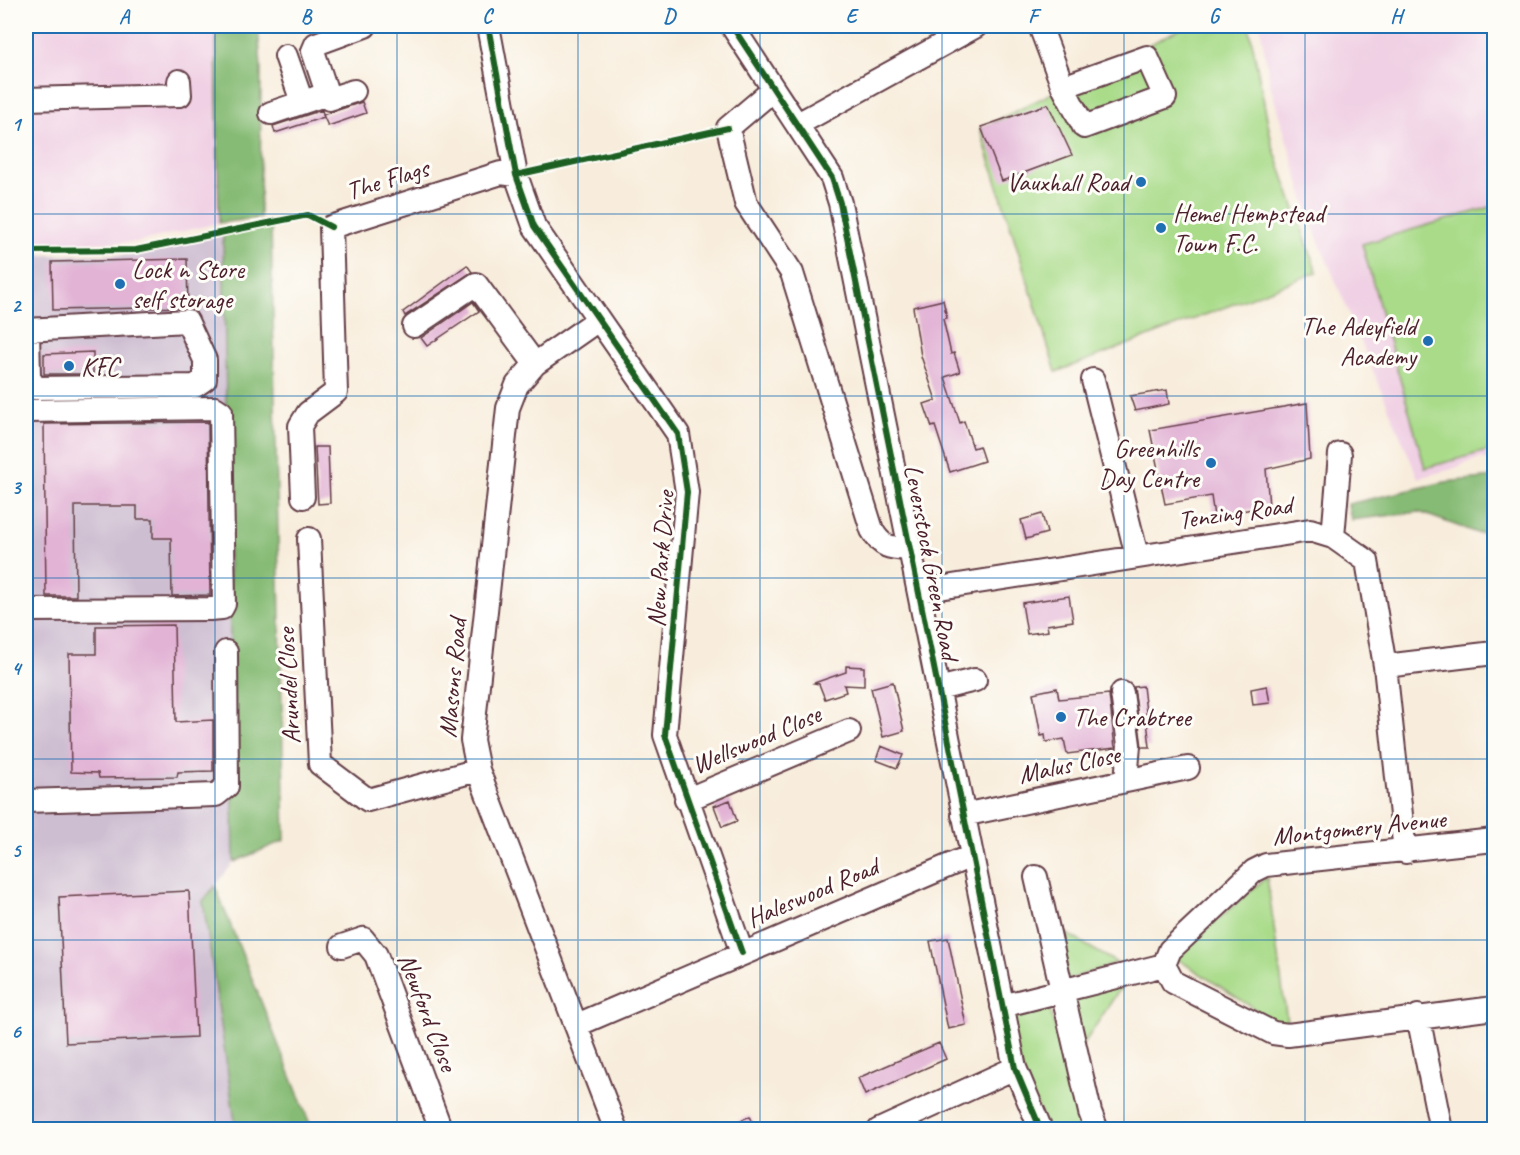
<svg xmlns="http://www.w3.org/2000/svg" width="1520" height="1155" font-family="Caveat,sans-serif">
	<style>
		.built { fill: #f0d0e4 }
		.industrial { fill: #cebed1 }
		.green { fill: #a9db89; stroke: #7a7d5a; stroke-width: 1.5 }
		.forest { fill: #86bb75; stroke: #686d50; stroke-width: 1.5 }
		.building { fill: #e2b3d5 }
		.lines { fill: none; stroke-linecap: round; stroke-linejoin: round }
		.minor-casing { stroke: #643e46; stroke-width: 26 }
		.minor { stroke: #fff; stroke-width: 22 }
		.cycleway-casing { stroke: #fdfcf7; stroke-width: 10 }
		.cycleway { stroke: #1b5e20; stroke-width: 6 }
		.grid { fill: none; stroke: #1f6fb2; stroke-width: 1.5; stroke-opacity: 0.55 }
		.poi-dot { fill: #1f6fb2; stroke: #fdfcf7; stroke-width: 2 }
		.labels { text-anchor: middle; stroke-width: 6; stroke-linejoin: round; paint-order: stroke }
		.street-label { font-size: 26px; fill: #4a1f2b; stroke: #fdfcf7 }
		.poi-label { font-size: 26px; fill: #4a1f2b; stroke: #fdfcf7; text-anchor: start }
		.neatline { fill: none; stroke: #1f6fb2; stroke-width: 2 }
		.grid-label { font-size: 20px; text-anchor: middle; font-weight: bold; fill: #1f6fb2 }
	</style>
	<rect width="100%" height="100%" fill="#fdfcf7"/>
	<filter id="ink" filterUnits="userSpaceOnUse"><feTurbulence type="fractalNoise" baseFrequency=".0167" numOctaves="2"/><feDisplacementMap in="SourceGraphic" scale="12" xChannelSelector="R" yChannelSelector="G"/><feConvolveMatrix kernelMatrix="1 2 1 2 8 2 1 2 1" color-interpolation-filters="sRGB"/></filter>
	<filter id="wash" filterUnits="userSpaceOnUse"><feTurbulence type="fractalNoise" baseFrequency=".008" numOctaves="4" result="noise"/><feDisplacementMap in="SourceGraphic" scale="24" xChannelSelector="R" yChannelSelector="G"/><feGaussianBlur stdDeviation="1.35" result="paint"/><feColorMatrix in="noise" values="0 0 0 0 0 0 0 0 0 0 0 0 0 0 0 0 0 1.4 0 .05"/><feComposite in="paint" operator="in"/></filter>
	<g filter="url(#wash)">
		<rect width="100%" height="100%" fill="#f8eddc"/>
		<path class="built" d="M 26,26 L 216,26 L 219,223 L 137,242 L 26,244 Z
			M 1260,26 L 1494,26 L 1494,461 L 1480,458 L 1452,469 L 1418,478 L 1312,225 L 1271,88 Z"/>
		<path class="industrial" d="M 223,234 L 234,862 L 203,901 L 236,1129 L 26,1130 L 26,255 L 138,255 Z"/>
		<path class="green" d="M 1186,26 L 1249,26 L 1272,144 L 1317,272 L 1056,372 L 980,129 Z
			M 1494,206 L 1494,449 L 1425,468 L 1362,244 Z
			M 1267,877 L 1287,1022 L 1278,1024 L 1174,957 Z
			M 1057,928 L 1117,963 L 1067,980 Z
			M 1125,981 L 1081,1048 L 1071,999 Z
			M 1049,1007 L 1085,1129 L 1047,1129 L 1019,1063 L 1011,1017 Z"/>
		<path class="forest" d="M 216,26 L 258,26 L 261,67 L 260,218 L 219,223 Z
			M 271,224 L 285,840 L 234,862 L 223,234 Z
			M 1494,477 L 1494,531 L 1477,533 L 1419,512 L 1351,520 L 1348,504 L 1445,482 Z
			M 215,886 L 312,1129 L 236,1129 L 203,901 Z"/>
		<g id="blocks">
			<path class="building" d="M 362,102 L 366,113 L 328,126 L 323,115 L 324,117 L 275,133 L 273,126 L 322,110 L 323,115 Z
				M 1048,104 L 1072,155 L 1002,181 L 981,127 Z
				M 187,259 L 188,307 L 53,310 L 52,262 Z
				M 467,265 L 472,272 L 405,316 L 403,312 Z
				M 943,300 L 947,318 L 943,319 L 951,354 L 954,353 L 960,372 L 945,377 L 960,423 L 964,421 L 973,448 L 979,446 L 984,461 L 950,472 L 935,426 L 932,427 L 924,404 L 936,400 L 921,356 L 913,307 Z
				M 473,302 L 479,311 L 427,346 L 421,338 Z
				M 93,352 L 93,374 L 44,374 L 44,354 Z
				M 1167,390 L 1169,404 L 1135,411 L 1130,396 Z
				M 1307,403 L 1310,459 L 1266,469 L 1269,506 L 1214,516 L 1211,496 L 1165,504 L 1150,430 Z
				M 208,422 L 210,595 L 172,596 L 171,538 L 153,538 L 153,519 L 137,519 L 137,506 L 75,506 L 76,596 L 46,596 L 44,424 Z
				M 315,447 L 328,447 L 330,503 L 318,504 Z
				M 1042,514 L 1047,533 L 1026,539 L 1021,520 Z
				M 1069,596 L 1073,621 L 1047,625 L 1048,631 L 1027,634 L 1022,603 Z
				M 174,625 L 176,722 L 213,720 L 213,771 L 178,772 L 177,777 L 99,778 L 98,773 L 71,772 L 69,654 L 96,654 L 96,626 Z
				M 846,666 L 864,667 L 864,686 L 844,685 L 846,692 L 825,699 L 819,684 L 814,683 L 846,672 Z
				M 893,682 L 904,731 L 883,737 L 871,688 Z
				M 1143,686 L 1150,747 L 1142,747 L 1134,687 Z
				M 1267,686 L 1270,703 L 1253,705 L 1251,689 Z
				M 1057,688 L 1059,699 L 1109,694 L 1115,748 L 1067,754 L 1064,739 L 1046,742 L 1045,735 L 1041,736 L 1033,693 Z
				M 881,746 L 903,755 L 897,768 L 876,760 Z
				M 730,800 L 737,821 L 722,827 L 714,806 Z
				M 189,891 L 196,1037 L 66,1043 L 59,897 Z
				M 948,938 L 966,1025 L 948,1029 L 930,941 Z
				M 939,1043 L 946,1059 L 865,1095 L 858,1078 Z
				M 750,1116 L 756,1130 L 720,1130 Z"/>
		</g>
	</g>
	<g filter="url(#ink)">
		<use href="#blocks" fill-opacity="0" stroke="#643e46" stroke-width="1.5"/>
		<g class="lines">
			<g class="minor-casing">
				<path id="minor" d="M 488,26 L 516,175 L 534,226 L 678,434 L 687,492 L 665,735 L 742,953
					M 732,26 L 832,178 L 840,203 L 1015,1068 L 1041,1130
					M 1040,26 L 1063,87 L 1084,127 L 1165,97 L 1147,57 L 1063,87
					M 286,56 L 302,102
					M 773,90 L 728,128 L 746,203 L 792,273 L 872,530 C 882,548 890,548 910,549
					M 354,91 L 329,99 L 313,51 L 316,44 L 365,26
					M 26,99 L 180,95 L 179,81
					M 271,113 L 327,94
					M 798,124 L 976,26
					M 598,320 L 535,364 L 517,385 L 508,408 L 472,740 L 478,770 L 616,1130
					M 414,326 L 476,284 L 535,364
					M 26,330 L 187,321 L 205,360 L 205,379 L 195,386 L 35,388 L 29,377 L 28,330
					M 1093,380 L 1137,556
					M 26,411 L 215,408 L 221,412 L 224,604 L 222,608 L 210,609 L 26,610
					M 303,497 L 300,426 L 308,413 L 336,392 L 331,227 L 501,173 L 516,175
					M 1333,537 L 1340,454
					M 309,539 L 320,764 L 368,800 L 478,770
					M 920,591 L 1310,530 L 1333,537 L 1367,561 L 1385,666 L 1405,852
					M 1385,666 L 1494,653
					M 938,689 L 975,680
					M 1122,693 L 1129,745 L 1126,781
					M 686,800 L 849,731
					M 26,801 L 216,795 L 227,786 L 226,652
					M 963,815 L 1188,768
					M 1494,840 L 1266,865 L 1254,871 L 1170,950 L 1164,965 L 1173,982 L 1273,1033 L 1288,1035 L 1494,1008
					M 1036,877 L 1090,1112 L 1097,1130
					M 342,946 L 363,939 L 376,955 L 441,1130
					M 1002,1006 L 1164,965
					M 1418,1016 L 1441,1130
					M 577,1025 L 971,856
					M 879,1130 L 1015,1068"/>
			</g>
			<use href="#minor" class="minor"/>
			<g class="cycleway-casing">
				<path id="cycleway" d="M 488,26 L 516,175 L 534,226 L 678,434 L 687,492 L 665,735 L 742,953
					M 732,26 L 832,178 L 840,203 L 1015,1068 L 1041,1130
					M 516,175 L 728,128
					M 26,251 L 136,250 L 308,215 L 331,227"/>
			</g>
			<use href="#cycleway" class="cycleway"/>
		</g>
	</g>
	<path class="grid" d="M 215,26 L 215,1130M 397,26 L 397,1130M 578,26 L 578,1130M 760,26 L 760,1130M 942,26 L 942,1130M 1124,26 L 1124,1130M 1305,26 L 1305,1130M 26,214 L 1494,214M 26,396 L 1494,396M 26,578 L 1494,578M 26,759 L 1494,759M 26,940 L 1494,940"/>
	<g class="poi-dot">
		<circle cx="1141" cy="182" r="6"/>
		<circle cx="1161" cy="228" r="6"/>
		<circle cx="120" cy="284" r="6"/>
		<circle cx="1428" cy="341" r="6"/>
		<circle cx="69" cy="366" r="6"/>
		<circle cx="1211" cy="463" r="6"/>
		<circle cx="1061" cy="717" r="6"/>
	</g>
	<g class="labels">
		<g class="street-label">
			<text transform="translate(387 179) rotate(-17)" y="9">The Flags</text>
			<text transform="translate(1235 512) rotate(-8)" y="9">Tenzing Road</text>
			<text transform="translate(660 559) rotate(-86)" y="9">New Park Drive</text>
			<text transform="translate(932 562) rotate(79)" y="9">Leverstock Green Road</text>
			<text transform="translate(452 678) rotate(-85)" y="9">Masons Road</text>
			<text transform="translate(288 686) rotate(-93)" y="9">Arundel Close</text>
			<text transform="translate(756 739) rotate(-23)" y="9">Wellswood Close</text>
			<text transform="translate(1069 764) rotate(-12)" y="9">Malus Close</text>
			<text transform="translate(1359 827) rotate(-6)" y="9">Montgomery Avenue</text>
			<text transform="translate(812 892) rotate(-23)" y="9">Haleswood Road</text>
			<text transform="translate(428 1012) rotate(69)" y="9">Newford Close</text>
		</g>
		<g class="poi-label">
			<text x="1129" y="191" text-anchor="end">Vauxhall Road</text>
			<text x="1173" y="222">Hemel Hempstead<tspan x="1173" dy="30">Town F.C.</tspan></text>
			<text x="132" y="278">Lock n Store<tspan x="132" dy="30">self storage</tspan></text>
			<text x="1416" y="335" text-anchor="end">The Adeyfield<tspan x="1416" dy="30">Academy</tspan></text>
			<text x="81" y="375">KFC</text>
			<text x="1199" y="457" text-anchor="end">Greenhills<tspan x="1199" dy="30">Day Centre</tspan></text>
			<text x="1073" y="726">The Crabtree</text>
		</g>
	</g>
	<rect width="1520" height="1155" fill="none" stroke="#fdfcf7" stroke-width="66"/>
	<rect x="33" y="33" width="1454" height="1089" class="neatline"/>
	<g class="grid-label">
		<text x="124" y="23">A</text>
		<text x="306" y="23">B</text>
		<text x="487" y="23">C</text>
		<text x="669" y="23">D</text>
		<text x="851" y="23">E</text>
		<text x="1033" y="23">F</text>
		<text x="1214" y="23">G</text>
		<text x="1396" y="23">H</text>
		<text x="16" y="131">1</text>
		<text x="16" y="312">2</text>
		<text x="16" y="494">3</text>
		<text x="16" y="675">4</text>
		<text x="16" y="857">5</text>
		<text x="16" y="1038">6</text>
	</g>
</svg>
